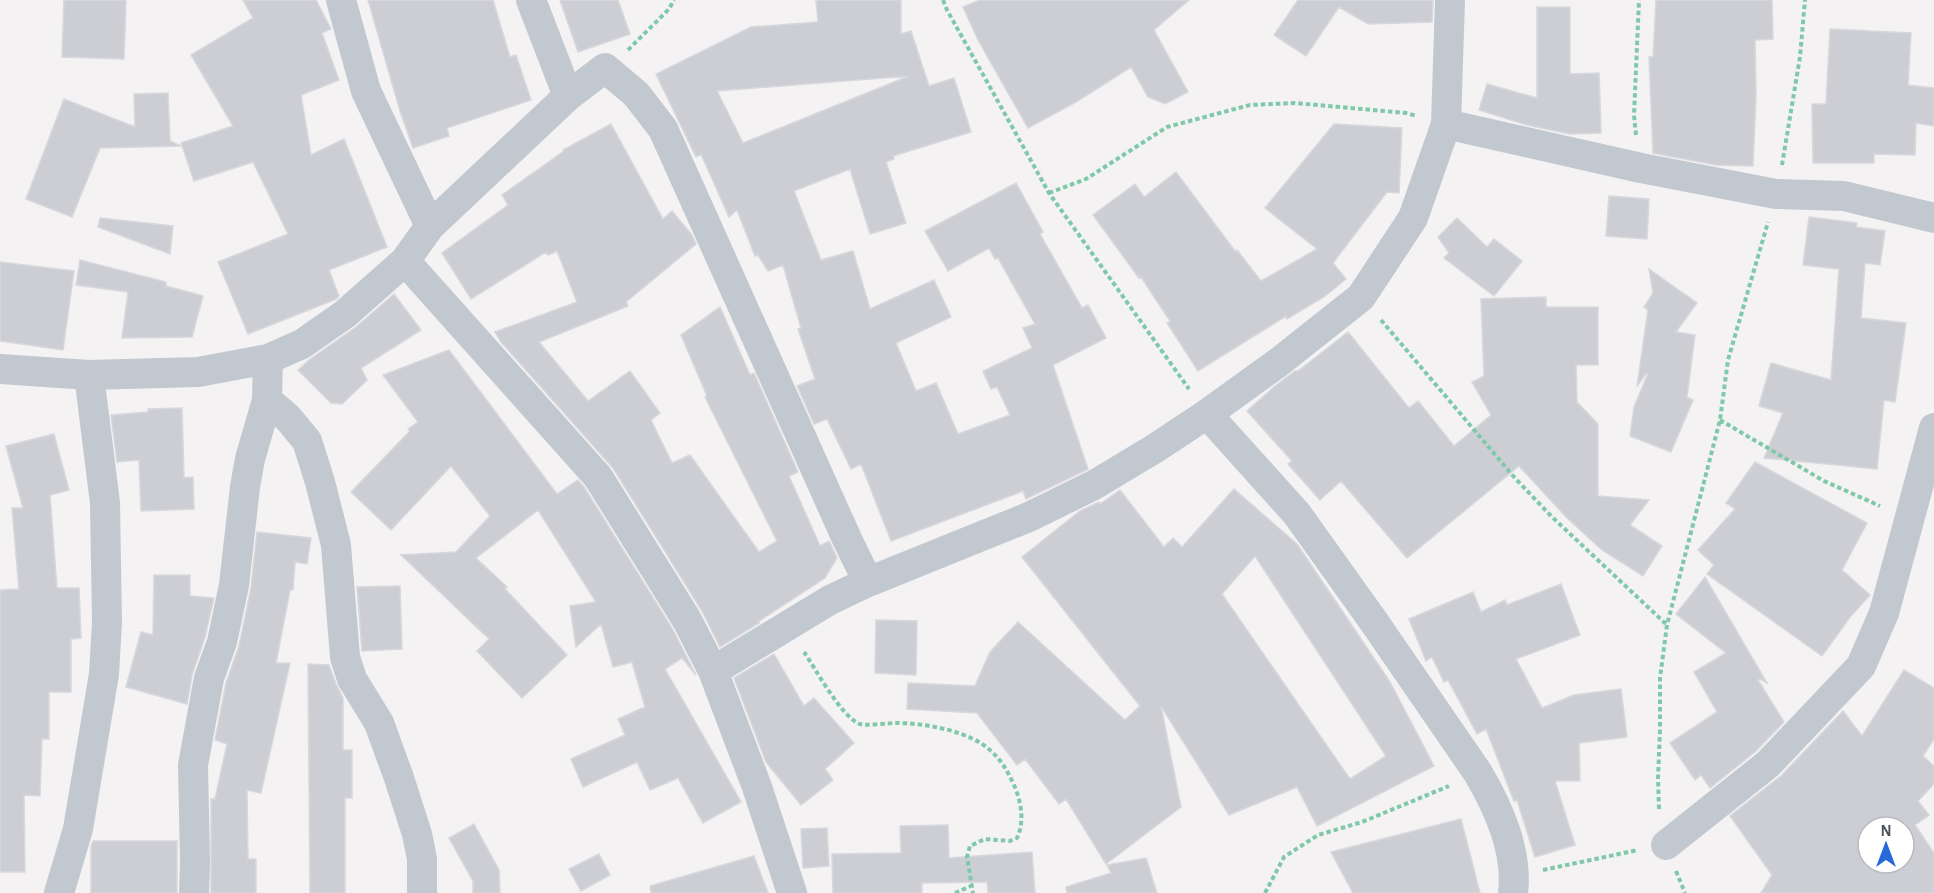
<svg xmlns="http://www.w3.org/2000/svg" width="1934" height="893" font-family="'Alegreya Sans',sans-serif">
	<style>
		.building { fill: #ccced4; stroke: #d7d8dd; stroke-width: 1.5; fill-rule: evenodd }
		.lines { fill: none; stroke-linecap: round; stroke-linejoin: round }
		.path { stroke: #7fc9aa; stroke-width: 4; stroke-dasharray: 4.5 3; stroke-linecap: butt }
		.street { stroke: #c1c8cf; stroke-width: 30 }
	</style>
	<rect width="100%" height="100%" fill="#f4f2f2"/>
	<path class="building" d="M 64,0 L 126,0 L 124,59 L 62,57 Z
		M 243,0 L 316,0 L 331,29 L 322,33 L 339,80 L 301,95 L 311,155 L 344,139 L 387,247 L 329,270 L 339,296 L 336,299 L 248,334 L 218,262 L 288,234 L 253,162 L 194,181 L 181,143 L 233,126 L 191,55 L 253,18 Z
		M 368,0 L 493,0 L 510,57 L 516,55 L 531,100 L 447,128 L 449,136 L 413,148 L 400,111 Z
		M 560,0 L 618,0 L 630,34 L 578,52 Z
		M 816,0 L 901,0 L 901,34 L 911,31 L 929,86 L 954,78 L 971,132 L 893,156 L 894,159 L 886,162 L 906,223 L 870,234 L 850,169 L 794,191 L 821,260 L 853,251 L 870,309 L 934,280 L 951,317 L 896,343 L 916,391 L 936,383 L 958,434 L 1010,415 L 997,387 L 991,389 L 983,371 L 1032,348 L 1023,328 L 1035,324 L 998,258 L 995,259 L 989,248 L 948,271 L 925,231 L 1016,183 L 1043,232 L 1040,234 L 1082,308 L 1088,305 L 1106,338 L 1053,365 L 1088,469 L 1026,499 L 1023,491 L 891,541 L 861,464 L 851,469 L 827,419 L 814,424 L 797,386 L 815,379 L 798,329 L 801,328 L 783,265 L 768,271 L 758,255 L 755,256 L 737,210 L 729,217 L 701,154 L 696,157 L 656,74 L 751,27 L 818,22 ZM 909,76 L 743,143 L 717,91 Z
		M 980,0 L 1189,0 L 1154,30 L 1188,92 L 1165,104 L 1148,97 L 1131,67 L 1076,102 L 1028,128 L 978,40 L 963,7 Z
		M 1298,0 L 1433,0 L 1432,22 L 1368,24 L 1339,7 L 1306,56 L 1274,35 Z
		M 1656,0 L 1772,0 L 1773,39 L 1755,40 L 1756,96 L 1753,166 L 1716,165 L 1653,153 L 1649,57 L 1653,57 Z
		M 1537,7 L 1570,7 L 1570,74 L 1599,73 L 1601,133 L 1570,134 L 1527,125 L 1479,110 L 1487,84 L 1537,98 Z
		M 1830,29 L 1911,33 L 1908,85 L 1934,88 L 1934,126 L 1916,123 L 1915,155 L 1874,154 L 1874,163 L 1813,163 L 1812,104 L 1826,104 Z
		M 168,93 L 170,141 L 181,146 L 100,148 L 72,217 L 26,199 L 64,99 L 135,127 L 134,94 Z
		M 611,124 L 663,219 L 672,211 L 692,235 L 696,244 L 626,302 L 628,306 L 539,342 L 588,401 L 630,371 L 660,413 L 651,420 L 672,463 L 690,455 L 759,552 L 777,541 L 705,397 L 707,396 L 681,335 L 720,307 L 750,375 L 754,373 L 798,472 L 789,476 L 820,546 L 829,541 L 837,558 L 825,578 L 759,621 L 759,623 L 720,647 L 702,611 L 613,468 L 501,342 L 495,332 L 577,302 L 557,251 L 548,255 L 546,252 L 471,299 L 442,253 L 508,205 L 502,195 L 564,151 L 563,150 Z
		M 1334,124 L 1402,128 L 1399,193 L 1387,192 L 1333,263 L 1346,279 L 1324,297 L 1287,319 L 1286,316 L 1198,371 L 1167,323 L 1170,321 L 1141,277 L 1139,278 L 1093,215 L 1135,184 L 1144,197 L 1176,172 L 1235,251 L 1237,250 L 1261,281 L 1317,249 L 1265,208 Z
		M 1609,196 L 1649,199 L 1647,239 L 1606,236 Z
		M 1809,217 L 1857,223 L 1856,227 L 1885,231 L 1880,265 L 1865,263 L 1861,318 L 1906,323 L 1895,402 L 1884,400 L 1877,469 L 1764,458 L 1783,413 L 1759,406 L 1771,363 L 1831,380 L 1839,269 L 1803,265 Z
		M 100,218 L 173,226 L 170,254 L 98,227 Z
		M 1457,218 L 1487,247 L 1494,239 L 1522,261 L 1494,296 L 1444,258 L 1449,253 L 1438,237 Z
		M 80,260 L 166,282 L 166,286 L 203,296 L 192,337 L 122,338 L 128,292 L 76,285 Z
		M 0,262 L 74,271 L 63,350 L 0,341 Z
		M 1649,269 L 1697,303 L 1676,332 L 1695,335 L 1687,397 L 1693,400 L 1671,452 L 1630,436 L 1634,407 L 1648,374 L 1646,374 L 1637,386 L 1648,310 L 1644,307 L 1653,293 Z
		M 394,294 L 421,330 L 361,368 L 367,380 L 342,404 L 331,403 L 298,370 L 309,360 L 356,327 Z
		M 1546,297 L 1546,307 L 1598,307 L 1598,365 L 1576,365 L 1577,402 L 1598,424 L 1598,496 L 1649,500 L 1630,525 L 1662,546 L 1643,576 L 1602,550 L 1567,518 L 1519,466 L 1407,558 L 1341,481 L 1320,500 L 1288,464 L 1292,461 L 1247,411 L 1275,386 L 1295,371 L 1298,371 L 1348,332 L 1409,408 L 1418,401 L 1454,446 L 1491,415 L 1472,382 L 1484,376 L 1481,299 Z
		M 449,350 L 557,494 L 578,480 L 584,487 L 672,628 L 696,675 L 682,658 L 665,669 L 741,802 L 703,823 L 678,778 L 650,790 L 637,762 L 583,787 L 571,759 L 625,735 L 618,719 L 645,707 L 632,662 L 613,667 L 601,624 L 576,647 L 570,606 L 596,602 L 538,510 L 476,558 L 507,587 L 505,589 L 567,655 L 522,698 L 477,651 L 489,639 L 401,555 L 456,552 L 490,516 L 451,466 L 391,530 L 351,492 L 410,431 L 408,429 L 418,422 L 383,375 Z
		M 182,408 L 184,478 L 193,477 L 194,509 L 141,511 L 139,460 L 117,462 L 111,415 L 148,412 L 148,409 Z
		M 54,434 L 69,490 L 50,495 L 57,588 L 79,588 L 81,638 L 71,639 L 71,692 L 49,692 L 49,739 L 42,739 L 40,796 L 24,795 L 25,872 L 0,872 L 0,590 L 19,589 L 12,508 L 23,508 L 6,446 Z
		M 1755,462 L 1867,523 L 1842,570 L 1870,595 L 1851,616 L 1822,656 L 1707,574 L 1714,565 L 1698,550 L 1735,509 L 1726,503 Z
		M 1234,489 L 1297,544 L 1390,682 L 1434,766 L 1317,826 L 1297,787 L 1229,815 L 1161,706 L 1181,807 L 1106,864 L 1066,799 L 1059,804 L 1025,759 L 1017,765 L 977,713 L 907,709 L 908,683 L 975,686 L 990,652 L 1018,622 L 1125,720 L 1140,706 L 1022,557 L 1080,511 L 1099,502 L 1100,504 L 1120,490 L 1164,547 L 1173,538 L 1182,547 ZM 1255,556 L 1386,756 L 1350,779 L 1222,594 Z
		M 257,532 L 311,538 L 307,564 L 295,562 L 293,590 L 290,590 L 276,663 L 290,663 L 261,793 L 247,790 L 248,859 L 256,859 L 256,893 L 211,893 L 211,799 L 215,799 L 227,744 L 215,740 L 226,683 L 239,646 L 251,588 Z
		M 154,575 L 190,575 L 190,596 L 214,598 L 205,637 L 192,675 L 187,704 L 126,687 L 141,632 L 153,635 Z
		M 1705,577 L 1767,683 L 1760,679 L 1758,680 L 1784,722 L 1756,751 L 1710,788 L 1701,775 L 1695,780 L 1670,743 L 1717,712 L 1694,672 L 1726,653 L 1676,614 Z
		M 1561,584 L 1580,635 L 1516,659 L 1542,708 L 1574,695 L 1621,689 L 1627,737 L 1579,743 L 1580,781 L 1555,781 L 1575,845 L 1535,857 L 1517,800 L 1514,801 L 1486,729 L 1477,734 L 1448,680 L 1444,682 L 1432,657 L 1426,661 L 1409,619 L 1473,592 L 1481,612 L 1505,600 L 1507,605 Z
		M 400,586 L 402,649 L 362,651 L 357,587 Z
		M 876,620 L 917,621 L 916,675 L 875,673 Z
		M 774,654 L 804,706 L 814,698 L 854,743 L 825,769 L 833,780 L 801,805 L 766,762 L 734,678 Z
		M 308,664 L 329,665 L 336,684 L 343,698 L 343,750 L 352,750 L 352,798 L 345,798 L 345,893 L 310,893 Z
		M 1904,670 L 1934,688 L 1934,739 L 1923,756 L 1934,766 L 1934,784 L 1918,801 L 1929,815 L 1915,825 L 1934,853 L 1934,893 L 1761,893 L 1772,875 L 1730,816 L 1781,776 L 1843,711 L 1862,736 ZM 1868,827 L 1904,827 L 1904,863 L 1868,863 Z
		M 1461,819 L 1480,893 L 1353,893 L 1331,852 Z
		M 474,824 L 499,870 L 500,893 L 473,893 L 473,881 L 449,838 Z
		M 948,825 L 949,858 L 1032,852 L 1035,893 L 988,893 L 987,882 L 922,883 L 922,893 L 833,893 L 832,854 L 901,853 L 900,826 Z
		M 827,828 L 829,866 L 803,868 L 801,829 Z
		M 93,841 L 177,841 L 177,893 L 91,893 L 91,846 Z
		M 599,854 L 610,875 L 581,891 L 569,869 Z
		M 754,856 L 768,893 L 651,893 L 650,886 Z
		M 1146,858 L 1157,893 L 1067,893 L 1066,887 L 1111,873 L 1107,865 Z"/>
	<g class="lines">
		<path class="path" d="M 943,0 L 947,10 L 1049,193 L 1189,389
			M 628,50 L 669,9 L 674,0
			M 1636,135 L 1634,115 L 1639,0
			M 1782,165 L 1800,57 L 1805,0
			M 1049,193 L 1086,179 L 1167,127 L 1250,105 L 1295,103 L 1406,113 L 1417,116
			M 1381,320 L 1514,477 L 1551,516 L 1667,625
			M 1720,420 L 1824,481 L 1880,506
			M 804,652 C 815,668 842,718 860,724 C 868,726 887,723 896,723 C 925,723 970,731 991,751 C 1002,761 1008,772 1014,785 C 1021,801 1025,821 1017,838 L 1010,841 L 985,839 L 970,846 L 967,857 L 973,893
			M 1659,809 L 1658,778 L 1660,730 L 1660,678 L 1667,625 L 1720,420 L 1728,360 L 1768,222
			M 1543,870 L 1638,850
			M 1676,871 L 1685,893
			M 955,893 L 973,885
			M 1265,893 L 1284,857 L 1318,835 L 1362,822 L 1449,786"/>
		<path class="street" d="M 341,0 L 366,91 L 430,226
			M 531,0 L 568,96
			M 1446,124 L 1641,168 L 1776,194 L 1844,196 L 1934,218
			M 405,261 L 598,477 L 687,620 L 713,671 L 757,787 L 792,893
			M 0,369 L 89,375 L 198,372 L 268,359 L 302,344 L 345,314 L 405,261 L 430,226 L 568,96 L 605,68 L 636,94 L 663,129 L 847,539 L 868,582
			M 267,400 L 288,418 L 307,441 L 320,482 L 336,545 L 345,657 L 352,679 L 379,723 L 399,778 L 417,834 L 422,859 L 422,893
			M 1207,414 L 1297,514 L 1372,619 L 1478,773 C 1499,809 1518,851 1513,893
			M 713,671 L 830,600 L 868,582 L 1029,517 L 1094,485 L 1154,449 L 1207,414 L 1279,362 L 1361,297 L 1413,218 L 1446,124 L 1450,0
			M 1666,845 L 1768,764 L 1861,666 L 1884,613 L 1934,428
			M 59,893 L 78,829 L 104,674 L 107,623 L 105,503 L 89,375
			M 194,893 L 195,862 L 193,765 L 209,678 L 222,642 L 234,585 L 245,487 L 250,459 L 267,400 L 268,359"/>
	</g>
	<g transform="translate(1886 845)"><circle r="28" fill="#ffffff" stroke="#b7bbbf" stroke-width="1.5"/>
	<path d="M0-4.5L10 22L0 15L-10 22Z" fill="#2869d8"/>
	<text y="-9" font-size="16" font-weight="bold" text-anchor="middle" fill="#4b545e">N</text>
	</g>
</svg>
